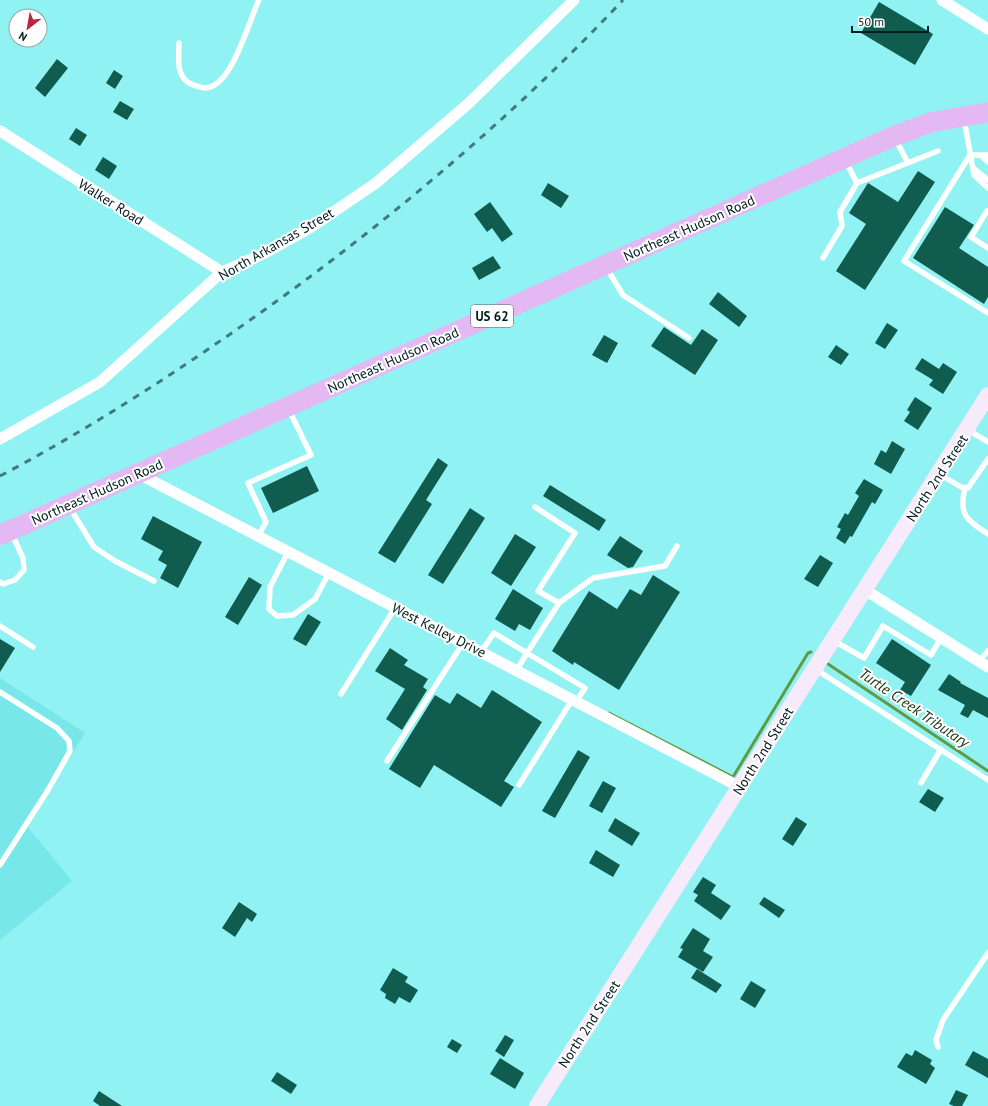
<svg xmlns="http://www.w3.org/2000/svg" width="988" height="1106" font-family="'PT Sans',sans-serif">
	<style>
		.built { fill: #78e7e9 }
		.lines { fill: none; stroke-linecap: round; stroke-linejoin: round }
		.stream { stroke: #609b44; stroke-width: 3 }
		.building { fill: #105c4e }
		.lane { stroke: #fff; stroke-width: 5.5 }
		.street { stroke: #fff; stroke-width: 11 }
		.secondary { stroke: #f7eafb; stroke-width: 16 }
		.highway { stroke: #e4b9f3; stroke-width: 20 }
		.rail { stroke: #407a7c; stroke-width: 3; stroke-dasharray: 7 7; stroke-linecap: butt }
		.labels { text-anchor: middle; stroke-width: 4; stroke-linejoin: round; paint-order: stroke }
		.shield { fill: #fff; stroke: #4c6061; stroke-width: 1 }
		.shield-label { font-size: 13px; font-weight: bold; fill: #001c1d }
		.street-label { font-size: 14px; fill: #001c1d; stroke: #fff }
		.water-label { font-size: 15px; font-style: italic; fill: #19310d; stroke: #fff }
	</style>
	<rect width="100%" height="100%" fill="#91f2f4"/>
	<path class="built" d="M 0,678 L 85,733 L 26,825 L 72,881 L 0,940 Z"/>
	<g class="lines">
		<path class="stream" d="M 828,664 L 988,771
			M 609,713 L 733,777 L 808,653 L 811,652"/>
	</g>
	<path class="building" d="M 879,2 L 933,34 L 915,65 L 861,33 Z
		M 57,59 L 68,68 L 45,97 L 35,88 Z
		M 114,70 L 123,76 L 115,89 L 106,83 Z
		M 120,101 L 134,109 L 127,120 L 113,112 Z
		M 76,128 L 87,135 L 80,146 L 69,139 Z
		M 103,157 L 117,166 L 109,179 L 95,170 Z
		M 918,171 L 935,182 L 865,290 L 836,271 L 866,224 L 849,213 L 868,183 L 898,202 Z
		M 548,183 L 569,196 L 561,208 L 541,195 Z
		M 490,202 L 513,234 L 502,242 L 492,228 L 487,232 L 474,214 Z
		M 945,207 L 974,225 L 959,248 L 988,267 L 988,297 L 984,304 L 913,258 Z
		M 493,256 L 501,268 L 479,280 L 472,268 Z
		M 718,292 L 747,316 L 739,327 L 709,304 Z
		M 887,323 L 898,330 L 885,349 L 875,343 Z
		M 664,327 L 691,345 L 702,329 L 718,340 L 695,375 L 651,346 Z
		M 604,335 L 618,343 L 607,363 L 592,355 Z
		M 836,345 L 849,354 L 841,365 L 828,357 Z
		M 922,358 L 939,369 L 943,363 L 957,372 L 943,394 L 929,385 L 933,380 L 915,369 Z
		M 915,397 L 932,408 L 918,430 L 904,421 L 910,412 L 907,410 Z
		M 892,441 L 905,449 L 891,474 L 874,464 L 881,450 L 886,453 Z
		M 438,458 L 448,465 L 426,500 L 432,504 L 395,563 L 378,553 Z
		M 307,466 L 319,491 L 273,513 L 261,488 Z
		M 864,479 L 883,490 L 875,504 L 872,502 L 852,537 L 850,536 L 845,544 L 836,538 L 841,529 L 837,527 L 845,513 L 848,515 L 859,496 L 855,493 Z
		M 550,485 L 606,520 L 599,531 L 543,496 Z
		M 470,508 L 485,518 L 443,584 L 428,575 Z
		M 153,516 L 202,542 L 178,588 L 160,578 L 167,565 L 158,560 L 163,551 L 141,539 Z
		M 515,534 L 536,547 L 511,586 L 491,573 Z
		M 620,536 L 643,551 L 633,567 L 628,568 L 607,555 Z
		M 820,555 L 833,563 L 818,587 L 804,579 Z
		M 653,575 L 680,592 L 619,690 L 574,662 L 573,665 L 552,651 L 589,591 L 617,609 L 630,589 L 641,595 Z
		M 249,577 L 262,585 L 238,625 L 225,617 Z
		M 513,589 L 543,608 L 530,630 L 519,624 L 515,631 L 495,619 Z
		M 308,614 L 321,622 L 306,646 L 293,639 Z
		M 0,639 L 15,648 L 0,672 Z
		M 892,639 L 931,665 L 911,696 L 900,690 L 905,682 L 876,663 Z
		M 390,648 L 408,660 L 404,665 L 428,679 L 423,687 L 427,690 L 402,730 L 386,719 L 405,689 L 375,671 Z
		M 949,674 L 961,682 L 960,683 L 988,698 L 988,718 L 973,710 L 968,718 L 960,714 L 965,705 L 938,690 Z
		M 492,690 L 542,722 L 504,781 L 514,787 L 501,807 L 434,765 L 420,788 L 389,769 L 435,695 L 450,704 L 457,693 L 481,708 Z
		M 578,750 L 590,757 L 555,818 L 542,811 Z
		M 603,781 L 616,788 L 602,813 L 589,806 Z
		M 928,789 L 944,798 L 935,812 L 919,802 Z
		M 796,817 L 807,824 L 793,846 L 782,839 Z
		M 615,818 L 640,833 L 632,846 L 608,831 Z
		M 596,850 L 620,865 L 613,877 L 589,863 Z
		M 703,877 L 716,885 L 711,893 L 731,906 L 721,920 L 694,901 L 698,895 L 693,892 Z
		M 764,897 L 785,910 L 779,918 L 759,904 Z
		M 239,902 L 257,914 L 252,922 L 247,918 L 235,937 L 222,928 Z
		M 693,928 L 710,939 L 703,951 L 713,957 L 703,972 L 678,957 L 683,949 L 680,948 Z
		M 393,968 L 408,977 L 405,982 L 418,990 L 410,1003 L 399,997 L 395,1004 L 385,998 L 386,994 L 380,990 Z
		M 697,969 L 722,985 L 716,993 L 691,978 Z
		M 751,981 L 766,990 L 755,1008 L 740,999 Z
		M 505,1035 L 514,1040 L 504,1057 L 495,1051 Z
		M 452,1039 L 462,1045 L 457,1053 L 447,1047 Z
		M 915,1050 L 932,1060 L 930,1064 L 935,1068 L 926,1084 L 897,1067 L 906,1053 L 912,1056 Z
		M 973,1051 L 988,1059 L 988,1078 L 965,1065 Z
		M 500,1058 L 524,1073 L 515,1089 L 490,1074 Z
		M 277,1072 L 297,1085 L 291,1094 L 271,1081 Z
		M 956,1090 L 968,1095 L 962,1106 L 954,1106 L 949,1104 Z
		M 99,1091 L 122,1106 L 100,1106 L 93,1101 Z"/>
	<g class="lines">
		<path class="lane" d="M 179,43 C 179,59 175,78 193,85 C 197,86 202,88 205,88 C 232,88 249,20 259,0
			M 964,119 L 974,175 L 988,188
			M 896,140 L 908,163
			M 980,155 L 988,162
			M 988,155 L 970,155 L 904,261 L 988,313
			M 845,160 L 857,183
			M 973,168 L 988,180
			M 987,211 L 971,237 L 988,248
			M 823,258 L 842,226 L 840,212 L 857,183 L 938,151
			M 606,267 L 623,295 L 689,338
			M 968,430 L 988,442
			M 939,474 L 961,487 L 968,488 L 988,459
			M 965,488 C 958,515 967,520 988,534
			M 70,508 L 94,547 L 115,561 L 154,581
			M 258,536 L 266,522 L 248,483 L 311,455 L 289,410
			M 288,552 L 270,587 L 269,609 L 277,616 L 293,615 L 315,599 L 329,573
			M 0,582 L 3,584 L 15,580 L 24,570 L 23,558 L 12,534
			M 559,603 L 593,578 L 665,566 L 677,546
			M 0,626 L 33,647
			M 834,641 L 864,658 L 883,626 L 931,655 L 941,638
			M 481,652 L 494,633 L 527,653 L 559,603 L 538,591 L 575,533 L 535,507
			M 979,661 L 988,651
			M 815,669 L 988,780
			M 516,671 L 527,653 L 585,688 L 576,702
			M 0,692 L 57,728 L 69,741 L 70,751 L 48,790 L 0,865
			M 341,694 L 395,608
			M 387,761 L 463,643
			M 921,783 L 941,749
			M 519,785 L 572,700
			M 938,1047 L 936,1040 L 943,1020 L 988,953"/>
		<path class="street" d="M 942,0 L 988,29
			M 0,131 L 222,272
			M 0,439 L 100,382 L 222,272 L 265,253 L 310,228 L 376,183 L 469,103 L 574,0
			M 137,473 L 740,787
			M 865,590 L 988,667"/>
		<path class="secondary" d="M 537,1106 L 988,395"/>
		<path class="highway" d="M 0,535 L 894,136 L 932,122 L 988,112"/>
		<path class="rail" d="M 0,476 C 106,420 206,353 303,282 C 417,197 525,104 623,0"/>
	</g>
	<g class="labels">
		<rect class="shield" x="471" y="305" width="42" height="22" rx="3"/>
		<g class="shield-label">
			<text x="492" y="321">US 62</text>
		</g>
		<g class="street-label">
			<text transform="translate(111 202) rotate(32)" y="5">Walker Road</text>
			<text transform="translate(689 228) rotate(-24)" y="5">Northeast Hudson Road</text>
			<text transform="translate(276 244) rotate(-30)" y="5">North Arkansas Street</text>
			<text transform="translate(393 360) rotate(-24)" y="5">Northeast Hudson Road</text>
			<text transform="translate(937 478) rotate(-57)" y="5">North 2nd Street</text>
			<text transform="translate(97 492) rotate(-24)" y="5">Northeast Hudson Road</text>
			<text transform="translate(439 630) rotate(27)" y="5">West Kelley Drive</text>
			<text transform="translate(763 751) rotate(-58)" y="5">North 2nd Street</text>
			<text transform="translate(589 1024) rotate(-57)" y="5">North 2nd Street</text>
		</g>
		<g class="water-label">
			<text transform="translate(914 708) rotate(34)" y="5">Turtle Creek Tributary</text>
		</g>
	</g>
	<g transform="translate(28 28) rotate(211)"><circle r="19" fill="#ffffff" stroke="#99a4a5"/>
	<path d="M0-3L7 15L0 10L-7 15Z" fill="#b72641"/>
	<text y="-6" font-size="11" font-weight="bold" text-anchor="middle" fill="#001c1d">N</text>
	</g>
	<path d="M852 26v6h76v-6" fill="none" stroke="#001c1d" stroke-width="2"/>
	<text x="858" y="26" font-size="12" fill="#001c1d" stroke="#ffffff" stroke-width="3" paint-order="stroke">50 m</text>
</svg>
